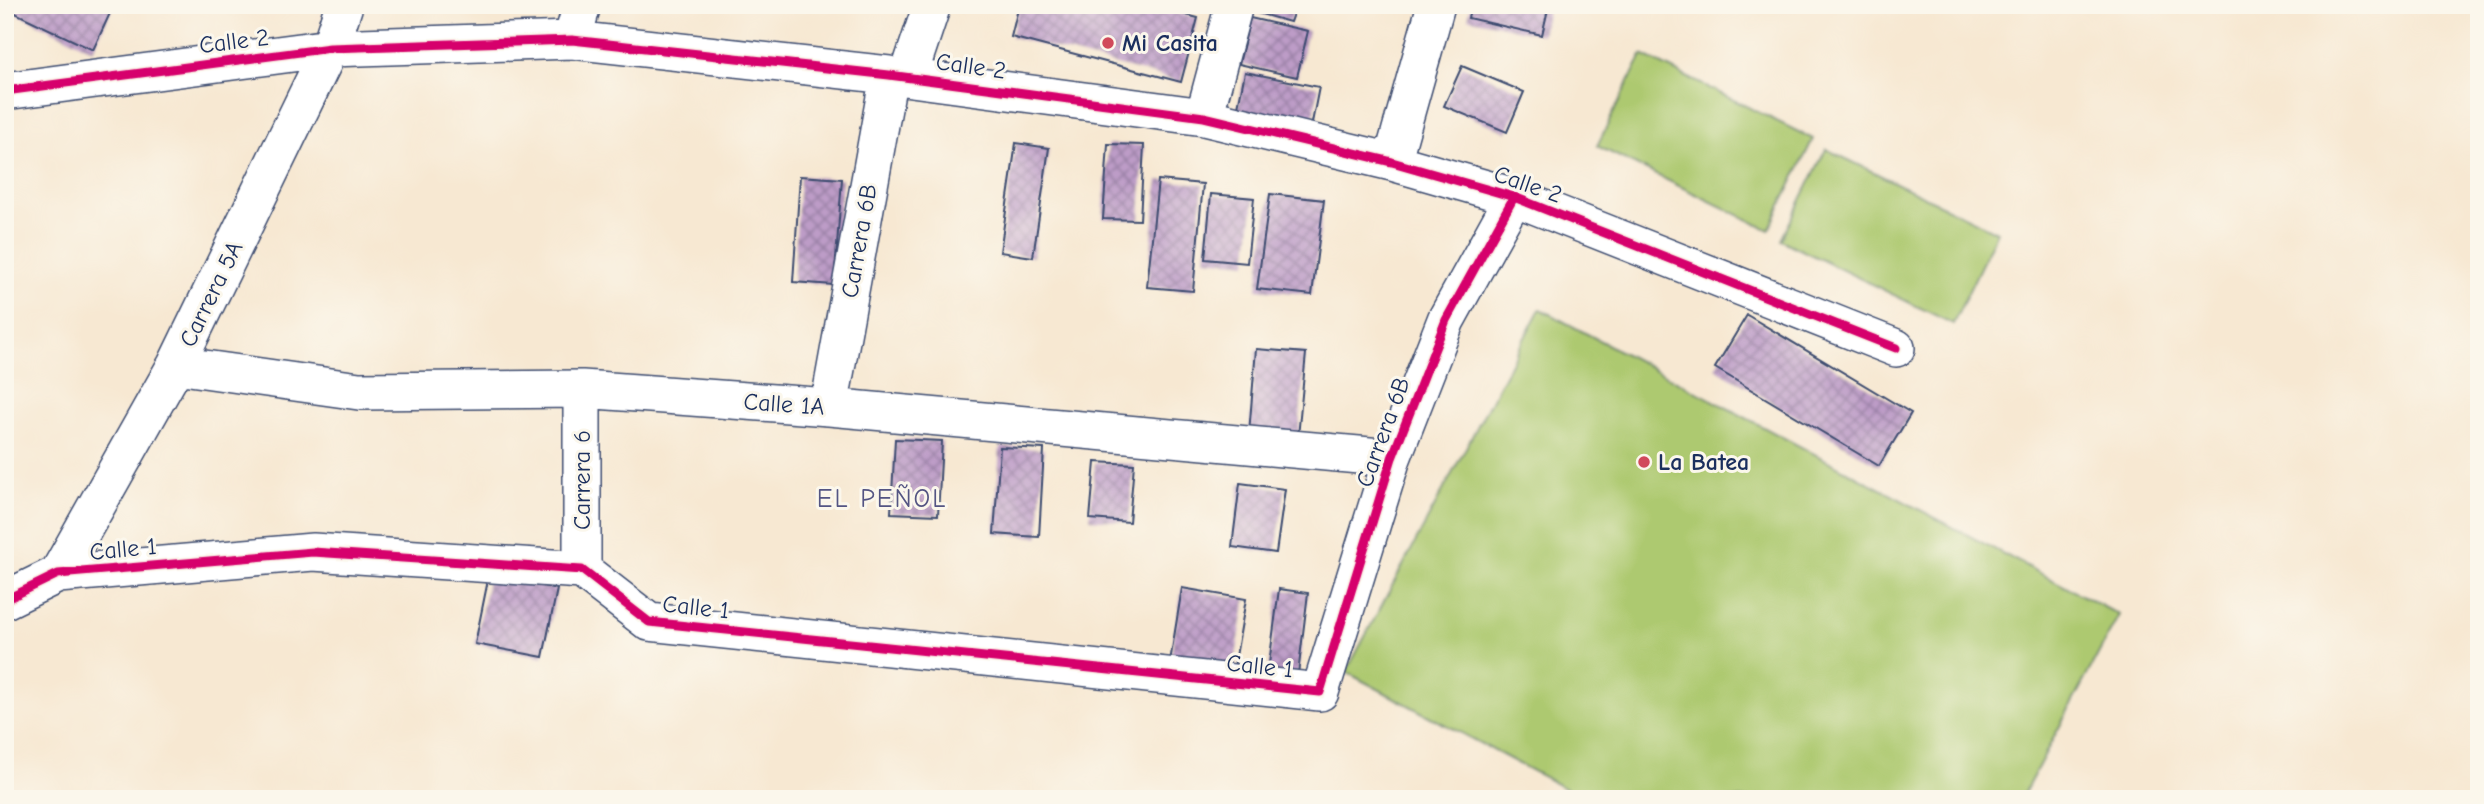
<svg xmlns="http://www.w3.org/2000/svg" width="2484" height="804" font-family="'Comic Neue',sans-serif">
	<style>
		.pitch { fill: #adc970; stroke: #647c67; stroke-width: 2 }
		.building { fill: url(#building-cross-hatch) }
		.lines { fill: none; stroke-linecap: round; stroke-linejoin: round }
		.minor-casing { stroke: #3c4b6f; stroke-width: 40 }
		.minor { stroke: #fff; stroke-width: 37 }
		.cycleway-casing { stroke: #fbf7ec; stroke-width: 13 }
		.cycleway { stroke: #d6006c; stroke-width: 9 }
		.poi-dot { fill: #d1495b; stroke: #fbf7ec; stroke-width: 2.5 }
		.labels { text-anchor: middle; stroke-width: 6; stroke-linejoin: round; paint-order: stroke }
		.street-label { font-size: 24px; fill: #1b2f5e; stroke: #fbf7ec }
		.poi-label { font-size: 24px; font-weight: bold; fill: #1b2f5e; stroke: #fbf7ec; text-anchor: start }
		.neighbourhood-label { font-size: 26px; letter-spacing: 2px; fill: #545583; stroke: #fbf7ec }
	</style>
	<defs>
		<pattern id="building-cross-hatch" width="8" height="8" patternUnits="userSpaceOnUse" patternTransform="scale(1.75)"><rect width="8" height="8" fill="#bd9cc7"/><path d="M0 0l8 8M0 8l8-8" fill="none" stroke="#9980a5"/></pattern>
	</defs>
	<rect width="100%" height="100%" fill="#fbf7ec"/>
	<filter id="ink" filterUnits="userSpaceOnUse"><feTurbulence type="fractalNoise" baseFrequency=".0143" numOctaves="2"/><feDisplacementMap in="SourceGraphic" scale="14" xChannelSelector="R" yChannelSelector="G"/><feConvolveMatrix kernelMatrix="1 2 1 2 8 2 1 2 1" color-interpolation-filters="sRGB"/></filter>
	<filter id="wash" filterUnits="userSpaceOnUse"><feTurbulence type="fractalNoise" baseFrequency=".00686" numOctaves="4" result="noise"/><feDisplacementMap in="SourceGraphic" scale="28" xChannelSelector="R" yChannelSelector="G"/><feGaussianBlur stdDeviation="1.57" result="paint"/><feColorMatrix in="noise" values="0 0 0 0 0 0 0 0 0 0 0 0 0 0 0 0 0 1.4 0 .05"/><feComposite in="paint" operator="in"/></filter>
	<g filter="url(#wash)">
		<rect width="100%" height="100%" fill="#f7e8d2"/>
		<path class="pitch" d="M 1642,55 L 1813,139 L 1769,230 L 1597,146 Z
			M 1826,149 L 1997,232 L 1953,324 L 1781,240 Z
			M 1540,309 L 2119,615 L 2021,799 L 1585,799 L 1346,672 Z"/>
		<g id="blocks">
			<path class="building" d="M 13,5 L 104,5 L 112,9 L 93,50 L 11,11 Z
				M 1019,5 L 1148,5 L 1198,18 L 1181,82 L 1011,37 Z
				M 1256,5 L 1296,5 L 1290,22 L 1254,12 Z
				M 1471,5 L 1549,5 L 1542,35 L 1468,18 Z
				M 1250,18 L 1308,31 L 1297,77 L 1239,64 Z
				M 1462,66 L 1524,92 L 1507,132 L 1444,106 Z
				M 1245,72 L 1319,87 L 1310,133 L 1236,117 Z
				M 1016,143 L 1049,148 L 1033,257 L 1000,252 Z
				M 1108,144 L 1144,145 L 1140,220 L 1103,219 Z
				M 800,176 L 842,179 L 834,285 L 793,282 Z
				M 1158,180 L 1203,184 L 1193,291 L 1147,287 Z
				M 1211,194 L 1254,198 L 1247,263 L 1205,259 Z
				M 1270,194 L 1324,200 L 1312,295 L 1257,289 Z
				M 1747,315 L 1911,413 L 1879,466 L 1715,368 Z
				M 1256,349 L 1306,353 L 1298,437 L 1249,433 Z
				M 895,439 L 942,441 L 938,515 L 891,513 Z
				M 1000,447 L 1044,449 L 1039,537 L 994,534 Z
				M 1095,462 L 1134,464 L 1129,522 L 1090,519 Z
				M 1240,483 L 1285,489 L 1276,553 L 1232,547 Z
				M 489,575 L 557,589 L 543,657 L 475,644 Z
				M 1182,588 L 1246,599 L 1232,679 L 1169,668 Z
				M 1279,589 L 1308,593 L 1297,682 L 1267,679 Z"/>
		</g>
	</g>
	<g filter="url(#ink)">
		<use href="#blocks" fill-opacity="0" stroke="#3c4b6f" stroke-width="2"/>
		<g class="lines">
			<g class="minor-casing">
				<path id="minor" d="M 572,40 L 582,5
					M 908,77 L 932,5
					M 5,91 L 330,48 L 572,40 L 889,75 L 1204,117 L 1392,162 L 1514,197 L 1896,348
					M 1204,117 L 1234,5
					M 1392,162 L 1436,5
					M 176,365 L 359,391 L 582,389 L 829,407 L 1392,458
					M 582,389 L 582,570
					M 829,407 L 889,75
					M 58,574 L 176,365 L 330,48 L 344,5
					M 5,600 L 58,574 L 313,552 L 582,570 L 649,622 L 1320,692 L 1392,458 L 1446,320 L 1514,197"/>
			</g>
			<use href="#minor" class="minor"/>
			<g class="cycleway-casing">
				<path id="cycleway" d="M 5,91 L 330,48 L 572,40 L 889,75 L 1204,117 L 1392,162 L 1514,197 L 1896,348
					M 5,600 L 58,574 L 313,552 L 582,570 L 649,622 L 1320,692 L 1392,458 L 1446,320 L 1514,197"/>
			</g>
			<use href="#cycleway" class="cycleway"/>
		</g>
	</g>
	<g class="poi-dot">
		<circle cx="1108" cy="43" r="7"/>
		<circle cx="1644" cy="462" r="7"/>
	</g>
	<g class="labels">
		<g class="street-label">
			<text transform="translate(234 41) rotate(-7)" y="8">Calle 2</text>
			<text transform="translate(971 66) rotate(8)" y="8">Calle 2</text>
			<text transform="translate(1528 184) rotate(19)" y="8">Calle 2</text>
			<text transform="translate(859 241) rotate(-80)" y="8">Carrera 6B</text>
			<text transform="translate(211 294) rotate(-64)" y="8">Carrera 5A</text>
			<text transform="translate(784 404) rotate(4)" y="8">Calle 1A</text>
			<text transform="translate(1383 432) rotate(-70)" y="8">Carrera 6B</text>
			<text transform="translate(582 480) rotate(-90)" y="8">Carrera 6</text>
			<text transform="translate(123 549) rotate(-5)" y="8">Calle 1</text>
			<text transform="translate(696 607) rotate(6)" y="8">Calle 1</text>
			<text transform="translate(1260 666) rotate(6)" y="8">Calle 1</text>
		</g>
		<g class="poi-label">
			<text x="1122" y="51">Mi Casita</text>
			<text x="1658" y="470">La Batea</text>
		</g>
		<g class="neighbourhood-label">
			<text x="882" y="507">EL PEÑOL</text>
		</g>
	</g>
	<rect width="2484" height="804" fill="none" stroke="#fbf7ec" stroke-width="28"/>
</svg>
